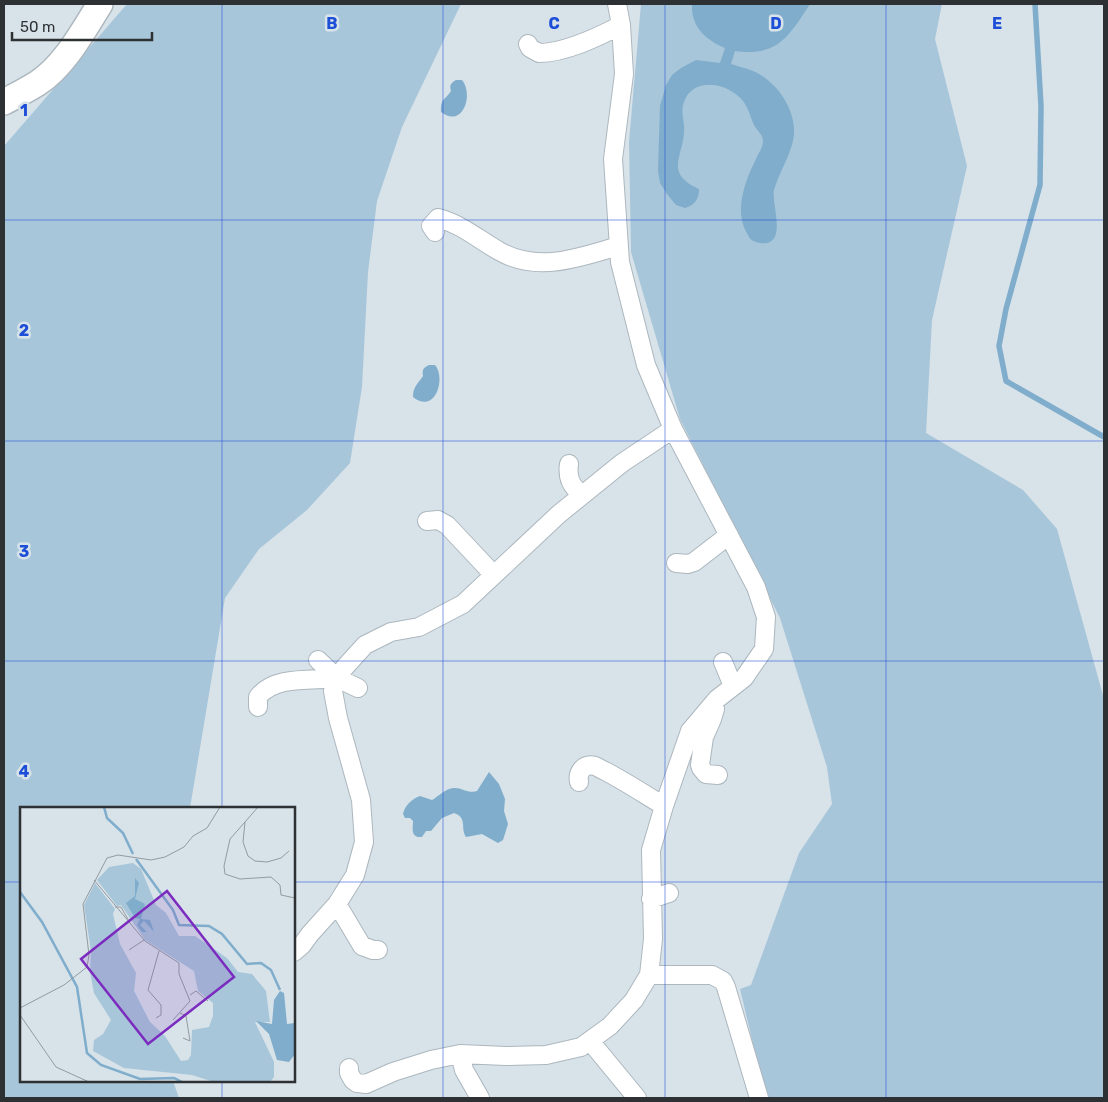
<svg xmlns="http://www.w3.org/2000/svg" width="1108" height="1102" font-family="Rubik,sans-serif">
	<style>
		.grass { fill: #a8c6da }
		.water { fill: #7fadcb }
		.lines { fill: none; stroke-linecap: round; stroke-linejoin: round }
		.stream { stroke: #7fadcb; stroke-width: 5.5 }
		.street-casing { stroke: #acb7be; stroke-width: 20 }
		.secondary-casing { stroke: #acb7be; stroke-width: 28 }
		.street { stroke: #fff; stroke-width: 18 }
		.secondary { stroke: #fff; stroke-width: 25 }
		.grid { fill: none; stroke: #1d4ed8; stroke-width: 1; stroke-opacity: 0.55 }
		.inset-river { fill: none; stroke: #7fadcb; stroke-width: 2.5 }
		.inset-road { fill: none; stroke: #939ba0; stroke-width: 1 }
		.view { fill: #7b2cbf; fill-opacity: 0.15; stroke: #7b2cbf; stroke-width: 2.5 }
		.inset-edge { fill: none; stroke: #2d3133; stroke-width: 2.5 }
		.grid-label { font-size: 16px; text-anchor: middle; font-weight: bold; fill: #1d4ed8; stroke: #d7e2e9; stroke-width: 5; stroke-linejoin: round; paint-order: stroke }
	</style>
	<rect width="100%" height="100%" fill="#d7e2e9"/>
	<path class="grass" d="M 127,4 L 461,4 L 402,127 L 377,201 L 368,272 L 362,387 L 350,463 L 307,510 L 259,549 L 225,598 L 190,808 L 21,808 L 21,1081 L 173,1081 L 179,1098 L 4,1098 L 4,146 Z
		M 641,4 L 942,4 L 935,39 L 967,166 L 932,320 L 926,433 L 1023,490 L 1057,529 L 1104,699 L 1104,1098 L 766,1098 L 740,989 L 751,985 L 799,853 L 832,804 L 827,767 L 780,618 L 680,419 L 631,252 L 629,142 Z"/>
	<path class="water" d="M 692,4 L 810,4 C 789,36 778,57 735,51 L 731,64 C 740,67 751,69 759,74 C 780,86 799,115 793,141 C 789,158 779,173 774,190 C 771,204 789,247 760,243 C 754,242 750,240 748,235 C 733,212 745,181 756,159 C 758,153 763,148 763,141 C 763,134 757,131 754,125 C 749,114 748,104 738,96 C 723,82 692,78 684,102 C 680,112 685,121 684,132 C 683,156 664,174 699,189 C 699,199 695,205 685,208 L 676,205 L 667,194 L 660,183 L 658,171 L 660,106 L 666,85 L 672,75 L 681,68 L 696,60 L 720,63 L 725,48 C 706,40 691,27 692,4 Z
		M 456,80 L 462,80 C 474,94 463,129 441,112 C 440,99 445,100 451,91 C 449,85 451,83 456,80 Z
		M 429,365 L 435,365 C 446,377 436,415 413,397 C 413,386 418,384 423,376 C 422,370 423,368 429,365 Z
		M 489,772 L 499,784 L 505,799 L 504,811 L 508,824 L 503,840 L 498,843 L 482,834 L 466,837 C 460,828 468,818 454,813 L 442,818 L 431,831 L 426,831 L 422,837 C 410,838 413,828 413,821 L 410,818 L 405,818 L 403,814 C 405,805 412,799 420,796 L 432,800 C 439,796 445,789 453,788 C 462,787 468,794 477,791 Z"/>
	<g class="lines">
		<path class="stream" d="M 1035,4 L 1041,106 L 1040,185 L 1006,309 L 999,346 L 1006,381 L 1104,437"/>
		<g class="street-casing">
			<path id="street" d="M 528,44 L 530,48 L 539,53 C 565,53 598,37 621,25
				M 435,232 L 431,226 L 438,218 C 461,224 478,239 499,251 C 537,273 579,258 618,246
				M 569,464 C 567,478 571,486 582,495
				M 427,521 L 438,520 L 447,525 L 493,574
				M 676,563 L 688,564 L 694,562 L 729,535
				M 318,660 L 337,678 L 358,688
				M 723,662 L 733,686
				M 258,707 L 258,697 C 275,675 313,681 337,678
				M 715,709 L 712,719 L 704,737 L 700,765 L 701,768 L 706,774 L 718,775
				M 579,782 C 577,772 584,763 595,766 C 598,767 602,770 605,771 C 626,782 644,794 664,806
				M 651,899 L 669,893
				M 337,904 L 362,946 L 373,950 L 378,950
				M 294,952 L 302,945 L 310,934 L 337,904 L 355,875 L 364,842 L 361,800 L 338,718 L 333,691 L 337,678 L 345,667 L 365,645 L 391,632 L 419,627 L 463,604 L 559,514 L 622,463 L 673,429
				M 649,975 L 712,975 L 723,981 L 726,987 L 759,1098
				M 590,1041 L 637,1098
				M 460,1054 L 464,1070 L 480,1098
				M 349,1068 L 349,1073 L 353,1080 L 357,1083 L 366,1084 L 393,1072 L 431,1060 L 460,1054 L 506,1056 L 546,1055 L 581,1047 L 610,1026 L 634,1000 L 649,975 L 653,939 L 651,850 L 664,806 L 690,731 L 717,699 L 744,678 L 764,649 L 766,617 L 756,587 L 673,429 L 646,365 L 620,262 L 613,159 L 624,74 L 621,25 L 617,4"/>
		</g>
		<g class="secondary-casing">
			<path id="secondary" d="M 4,102 C 15,96 27,90 38,83 C 65,65 83,31 100,4"/>
		</g>
		<use href="#street" class="street"/>
		<use href="#secondary" class="secondary"/>
	</g>
	<path class="grid" d="M 222,4 L 222,808M 443,4 L 443,1098M 665,4 L 665,1098M 886,4 L 886,1098M 4,220 L 1104,220M 4,441 L 1104,441M 4,661 L 1104,661M 4,882 L 21,882M 294,882 L 1104,882M 222,1081 L 222,1098"/>
	<g transform="translate(20 807)">
		<rect width="275" height="275" fill="#d7e2e9"/>
		<path d="M 113,56 L 121,62 L 136,98 L 146,106 L 159,129 L 175,129 L 207,151 L 218,165 L 232,167 L 246,184 L 250,215 L 235,215 L 254,255 L 254,270 L 250,275 L 194,275 L 172,268 L 104,261 L 73,244 L 74,233 L 83,227 L 91,213 L 74,186 L 70,165 L 71,144 L 64,98 L 75,76 L 95,102 L 93,107 L 100,137 L 116,166 L 114,184 L 130,215 L 145,229 L 161,254 L 168,253 L 171,248 L 172,223 L 189,220 L 193,209 L 193,196 L 178,184 L 174,164 L 125,133 L 101,98 L 97,99 L 77,73 L 89,60 Z" fill="#a8c6da"/>
		<path d="M 115,71 L 119,76 L 115,92 L 125,97 L 121,112 L 130,113 L 134,125 L 124,114 L 120,118 L 127,125 L 122,125 L 117,118 L 120,112 L 115,111 L 106,96 L 115,89 ZM 260,184 L 264,186 L 267,217 L 275,216 L 275,247 L 269,255 L 257,253 L 249,227 L 236,214 L 252,217 L 254,193 Z" fill="#7fadcb"/>
		<path class="inset-river" d="M 84,0 L 87,11 L 103,26 L 113,47M 116,52 L 153,103 L 159,118 L 189,119 L 202,127 L 227,157 L 241,156 L 251,163 L 260,183M 0,85 L 22,115 L 57,180 L 67,246 L 81,258 L 120,272 L 154,271 L 162,275"/>
		<path class="inset-road" d="M 238,0 L 225,15 L 223,35 L 228,49 L 235,54 L 247,55 L 261,51 L 269,44M 225,15 L 210,32 L 204,59 L 205,67 L 220,72 L 251,70 L 260,78 L 261,88 L 275,91M 74,73 L 125,134 L 159,156 L 159,167 L 170,194 L 153,213M 95,100 L 101,100 L 109,114M 109,143 L 124,133M 170,188 L 176,184 L 188,194M 0,201 L 44,178 L 67,160 L 69,148 L 63,97 L 87,51 L 98,48 L 131,53 L 145,50 L 164,40 L 173,29 L 187,21 L 200,0M 160,206 L 166,209 L 170,234 L 163,231M 0,208 L 36,260 L 69,275M 136,211 L 141,208 L 141,198 L 128,183 L 139,144"/>
		<path class="view" d="M 147,84 L 214,170 L 128,237 L 61,152 Z"/>
		<rect width="275" height="275" class="inset-edge"/>
	</g>
	<g class="grid-label">
		<text x="332" y="29">B</text>
		<text x="554" y="29">C</text>
		<text x="776" y="29">D</text>
		<text x="997" y="29">E</text>
		<text x="24" y="116">1</text>
		<text x="24" y="336">2</text>
		<text x="24" y="557">3</text>
		<text x="24" y="777">4</text>
	</g>
	<rect width="1108" height="1102" fill="none" stroke="#2d3133" stroke-width="10"/>
	<path d="M12 32v8h140v-8" fill="none" stroke="#2d3133" stroke-width="2.5"/>
	<text x="20" y="32" font-size="15" fill="#2d3133" stroke="#d7e2e9" stroke-width="4" paint-order="stroke">50 m</text>
</svg>
